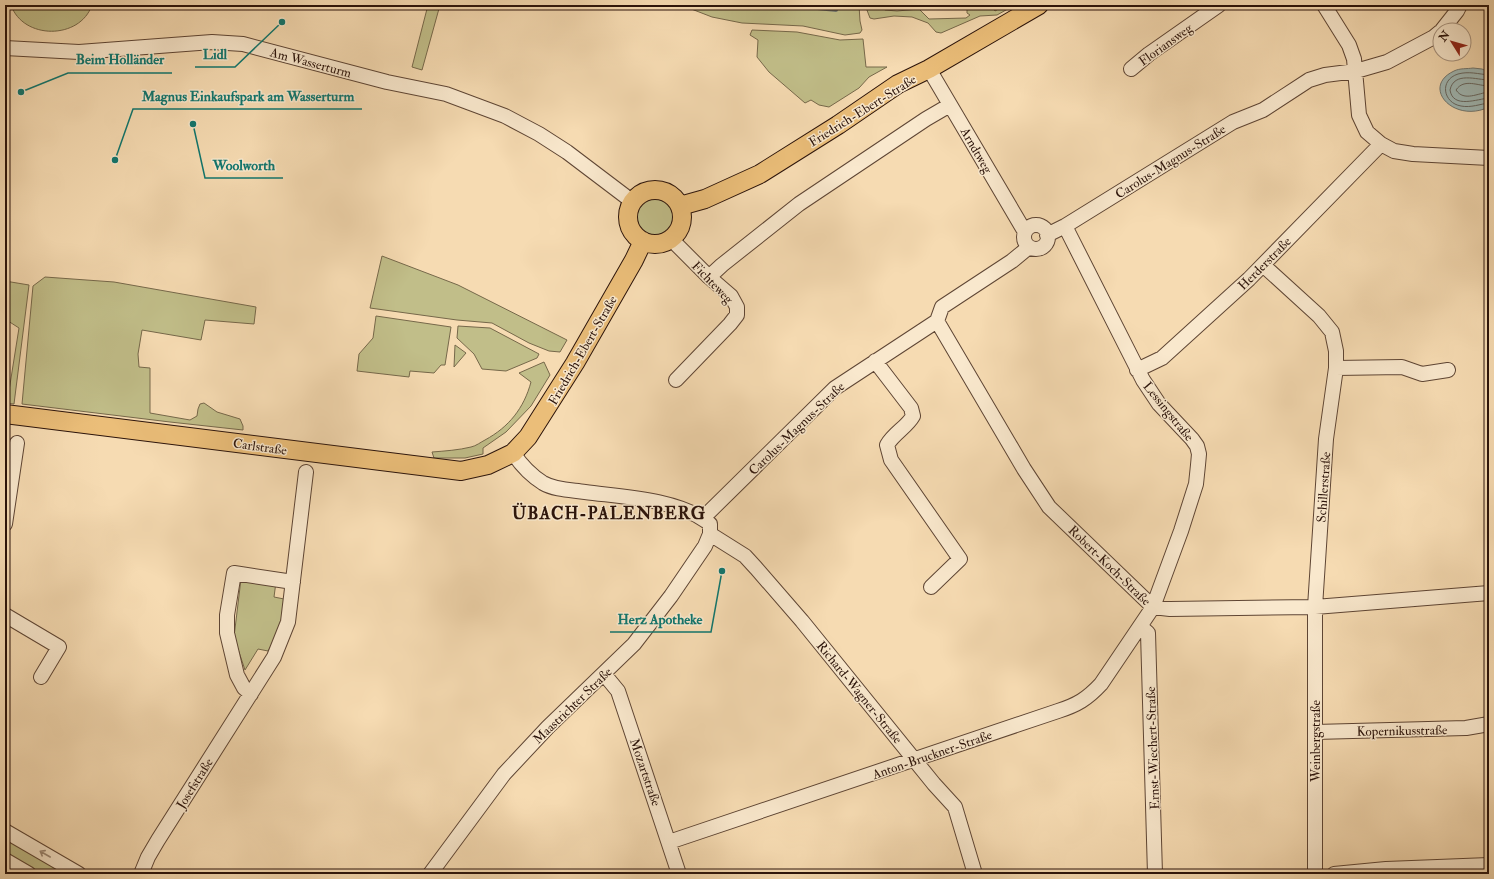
<svg xmlns="http://www.w3.org/2000/svg" width="1494" height="879" font-family="'IM FELL Double Pica',serif">
	<style>
		.green { fill: #c1be89; stroke: #76684a }
		.water { fill: #a0b9b6; stroke: #717771 }
		.lines { fill: none; stroke-linecap: round; stroke-linejoin: round }
		.shore { stroke: #666660; stroke-width: 1 }
		.stream { stroke: #717771; stroke-width: 4 }
		.minor-casing { stroke: #5e4534; stroke-width: 16 }
		.major-casing { stroke: #2b130a; stroke-width: 20 }
		.minor { stroke: #f9e8cd; stroke-width: 14 }
		.major { stroke: #ebbe79; stroke-width: 18 }
		.oneway { stroke: #9c8875 }
		.labels { text-anchor: middle; stroke-width: 3; stroke-linejoin: round; paint-order: stroke }
		.street-label { font-size: 13px; fill: #2b130a; stroke: #f9e8cd }
		.district-label { font-size: 17px; font-weight: bold; letter-spacing: 1px; fill: #2b130a; stroke: #f9e8cd }
		.leader { fill: none; stroke: #0f766e; stroke-width: 1.5 }
		.callout-dot { fill: #0f766e; stroke: #f9e8cd; stroke-width: 1.5 }
		.callout-label { font-size: 14px; text-anchor: middle; font-weight: bold; fill: #0f766e; stroke: #f9e8cd; stroke-width: 3; stroke-linejoin: round; paint-order: stroke }
	</style>
	<rect width="100%" height="100%" fill="#f6dbb2"/>
	<filter id="stains"><feTurbulence type="fractalNoise" baseFrequency=".005" numOctaves="4"/><feColorMatrix values="0 0 0 0 .2 0 0 0 0 .09 0 0 0 0 .02 0 0 0 .5 -.17"/></filter>
	<radialGradient id="worn" r=".72"><stop offset=".6" stop-color="#630" stop-opacity="0"/><stop offset="1" stop-color="#630" stop-opacity=".3"/></radialGradient>
	<path class="green" d="M 11,5 L 92,5 C 80,40 23,40 11,5 Z
		M 428,5 L 440,5 L 422,70 L 412,67 Z
		M 681,5 L 859,5 L 860,21 L 862,30 L 860,33 L 845,35 L 803,26 L 742,23 L 712,17 Z
		M 865,5 L 879,5 L 885,10 L 897,11 L 919,9 L 929,19 L 966,18 L 970,15 L 967,13 L 967,9 L 978,9 L 987,5 L 991,5 L 995,11 L 1005,5 L 1015,5 L 997,15 L 980,16 L 941,33 L 936,32 L 928,23 L 912,17 L 894,16 L 874,19 L 870,18 Z
		M 752,30 L 797,32 L 840,40 L 863,39 L 866,67 L 887,67 L 869,77 L 859,88 L 829,107 L 819,105 L 811,100 L 805,103 L 769,72 L 757,57 L 758,40 L 750,35 Z
		M633 217a21 21 0 1 1 42 0a21 21 0 1 1-42 0Z
		M 382,256 L 458,285 L 567,340 L 560,352 L 549,351 L 529,343 L 492,323 L 457,320 L 370,308 Z
		M 45,277 L 114,282 L 256,307 L 254,324 L 205,320 L 201,340 L 142,330 L 138,354 L 139,367 L 150,368 L 150,413 L 190,420 L 197,416 L 198,409 L 200,404 L 204,403 L 217,412 L 240,419 L 243,426 L 243,430 L 170,422 L 22,404 L 33,286 Z
		M 5,281 L 29,285 L 14,404 L 5,403 L 5,397 L 8,397 L 19,328 L 5,319 Z
		M 376,316 L 451,327 L 445,365 L 441,365 L 434,373 L 410,371 L 409,377 L 357,371 L 359,354 L 373,338 Z
		M 458,326 L 490,328 L 539,354 L 537,358 L 506,371 L 482,369 L 474,354 L 457,338 Z
		M 455,345 L 466,353 L 454,367 Z
		M 544,362 L 550,375 L 531,406 L 506,432 L 483,448 L 483,454 L 465,458 L 434,458 L 432,452 C 445,451 459,450 471,447 C 476,446 481,442 485,440 C 509,427 524,408 531,382 L 519,373 Z
		M 241,579 L 276,582 L 274,597 L 284,599 L 280,630 L 268,651 L 258,649 L 245,670 L 234,637 Z
		M 5,837 L 69,874 L 37,874 L 5,856 Z"/>
	<path class="water" d="M 1473,68 L 1482,69 L 1489,72 L 1489,107 C 1454,124 1420,87 1454,71 C 1460,68 1467,69 1473,68 Z"/>
	<g class="lines">
		<path class="shore" d="M 1489,75 C 1478,74 1469,71 1458,74 C 1439,80 1443,103 1461,106 C 1471,108 1480,104 1489,103
			M 1489,80 C 1477,80 1454,71 1450,90 C 1453,109 1477,99 1489,98
			M 1489,86 C 1478,86 1464,78 1456,90 C 1464,102 1478,93 1489,92"/>
		<path class="stream" d="M 790,5 L 836,10"/>
		<g class="minor-casing">
			<path id="minor" d="M 1324,5 L 1349,45 L 1354,59 L 1359,115 L 1367,132 L 1381,144 L 1394,151 L 1413,154 L 1489,158
				M 1442,30 L 1457,11 L 1460,5
				M 5,48 L 79,52 L 212,42 L 243,44 L 387,82 L 446,94 L 505,116 L 539,134 L 567,152 L 633,202
				M 929,69 L 1025,232
				M 1131,69 L 1149,54 L 1219,5
				M1024 237a12 12 0 1 1 24 0a12 12 0 1 1-24 0Z
				M 1047,235 L 1065,226 L 1233,122 L 1263,110 L 1309,80 L 1325,75 L 1356,71 L 1387,62 L 1434,37 L 1440,32
				M 671,239 L 709,277 L 731,296 L 737,307 L 737,315 L 730,324 L 676,380
				M 1263,265 L 1319,316 L 1332,332 L 1336,351 L 1336,368 L 1326,439 L 1315,607 L 1315,874
				M 709,277 L 722,265 L 799,204 L 926,119 L 950,105
				M 937,321 L 1024,469 L 1049,507 L 1153,607 L 1170,609 L 1315,607 L 1489,593
				M 875,361 L 911,408 L 913,416 C 907,427 894,433 887,445 L 891,460 L 960,559 L 931,587
				M 1336,368 L 1402,367 L 1422,374 L 1448,370
				M 1137,370 L 1162,358 L 1249,279 L 1381,144
				M 703,518 L 835,388 L 937,321 L 942,307 L 1012,261 L 1029,247
				M 5,524 L 17,443
				M 710,534 L 745,556 L 756,568 L 802,621 L 934,784 L 955,807 L 975,874
				M 5,615 L 59,647 L 41,677
				M 1140,626 L 1148,633 L 1155,874
				M 604,674 L 618,691 L 679,874
				M 251,694 L 244,688 L 237,675 L 227,633 L 227,615 L 234,573 L 293,582
				M 1315,732 L 1466,728 L 1489,724
				M 5,831 L 79,874
				M 669,842 L 1058,711 C 1077,705 1087,699 1101,684 L 1153,607 L 1181,531 L 1196,484 L 1198,465 L 1199,454 L 1197,446 L 1192,439 L 1159,404 L 1143,380 L 1065,226
				M 5,860 L 29,874
				M 141,874 L 148,857 L 158,840 L 274,657 L 288,622 L 306,472
				M 430,874 L 504,774 L 548,727 L 634,644 L 671,596 L 705,546 L 710,534 L 710,524 L 706,521 C 675,499 623,497 585,492 C 572,490 555,490 543,483 C 530,475 521,465 513,453
				M 1334,874 L 1386,869 L 1489,865"/>
		</g>
		<g class="major-casing">
			<path id="major" d="M628 217a27 27 0 1 1 54 0a27 27 0 1 1-54 0Z
				M 680,206 L 705,199 L 760,174 L 838,125 L 898,84 L 929,69 L 1039,5
				M 5,414 L 461,471 L 488,465 L 513,453 L 528,437 L 575,363 L 634,260 L 643,241"/>
		</g>
		<use href="#minor" class="minor"/>
		<use href="#major" class="major"/>
	</g>
	<defs><path id="oneway-shaft" d="M-6 0H5M1.5-3L5.5 0L1.5 3" fill="none" stroke-width="1.6" stroke-linecap="round" stroke-linejoin="round"/></defs>
	<use class="oneway" href="#oneway-shaft" transform="translate(45 854) rotate(-150)"/>
	<g class="labels">
		<g class="street-label">
			<text transform="translate(1165 44) rotate(-36)" y="5">Floriansweg</text>
			<text transform="translate(311 62) rotate(15)" y="5">Am Wasserturm</text>
			<text transform="translate(862 110) rotate(-32)" y="5">Friedrich-Ebert-Straße</text>
			<text transform="translate(977 150) rotate(60)" y="5">Arndtweg</text>
			<text transform="translate(1170 161) rotate(-32)" y="5">Carolus-Magnus-Straße</text>
			<text transform="translate(1264 263) rotate(-45)" y="5">Herderstraße</text>
			<text transform="translate(713 282) rotate(46)" y="5">Fichteweg</text>
			<text transform="translate(582 350) rotate(-60)" y="5">Friedrich-Ebert-Straße</text>
			<text transform="translate(1169 411) rotate(51)" y="5">Lessingstraße</text>
			<text transform="translate(796 428) rotate(-44)" y="5">Carolus-Magnus-Straße</text>
			<text transform="translate(260 446) rotate(8)" y="5">Carlstraße</text>
			<text transform="translate(1323 487) rotate(-86)" y="5">Schillerstraße</text>
			<text transform="translate(1110 565) rotate(44)" y="5">Robert-Koch-Straße</text>
			<text transform="translate(860 692) rotate(51)" y="5">Richard-Wagner-Straße</text>
			<text transform="translate(572 705) rotate(-44)" y="5">Maastrichter Straße</text>
			<text transform="translate(1402 730) rotate(-1)" y="5">Kopernikusstraße</text>
			<text transform="translate(1315 741) rotate(-90)" y="5">Weinbergstraße</text>
			<text transform="translate(1152 748) rotate(-92)" y="5">Ernst-Wiechert-Straße</text>
			<text transform="translate(932 754) rotate(-19)" y="5">Anton-Bruckner-Straße</text>
			<text transform="translate(646 772) rotate(71)" y="5">Mozartstraße</text>
			<text transform="translate(194 783) rotate(-58)" y="5">Josefstraße</text>
		</g>
		<g class="district-label">
			<text x="609" y="519">ÜBACH-PALENBERG</text>
		</g>
	</g>
	<path class="leader" d="M282 22L235 67H195M21 92L68 73H172M115 160L133 109H362M193 124L205 178H283M722 571L711 632H610"/>
	<g class="callout-dot">
		<circle cx="282" cy="22" r="4"/>
		<circle cx="21" cy="92" r="4"/>
		<circle cx="115" cy="160" r="4"/>
		<circle cx="193" cy="124" r="4"/>
		<circle cx="722" cy="571" r="4"/>
	</g>
	<g class="callout-label">
		<text x="215" y="59">Lidl</text>
		<text x="120" y="64">Beim Holländer</text>
		<text x="248" y="101">Magnus Einkaufspark am Wasserturm</text>
		<text x="244" y="170">Woolworth</text>
		<text x="660" y="624">Herz Apotheke</text>
	</g>
	<rect width="1494" height="879" fill="none" stroke="#f6dbb2" stroke-width="20"/>
	<rect x="6" y="6" width="1482" height="867" fill="none" stroke="#2b130a" stroke-width="2"/>
	<rect x="10" y="10" width="1474" height="859" fill="none" stroke="#2b130a"/>
	<g transform="translate(1452 42) rotate(307)"><circle r="19" fill="#f9e8cd" stroke="#a7937f"/>
	<path d="M0-3L7 15L0 10L-7 15Z" fill="#8f2418"/>
	<text y="-6" font-size="11" font-weight="bold" text-anchor="middle" fill="#2b130a">N</text>
	</g>
	<rect width="100%" height="100%" filter="url(#stains)"/>
	<rect width="100%" height="100%" fill="url(#worn)"/>
</svg>
